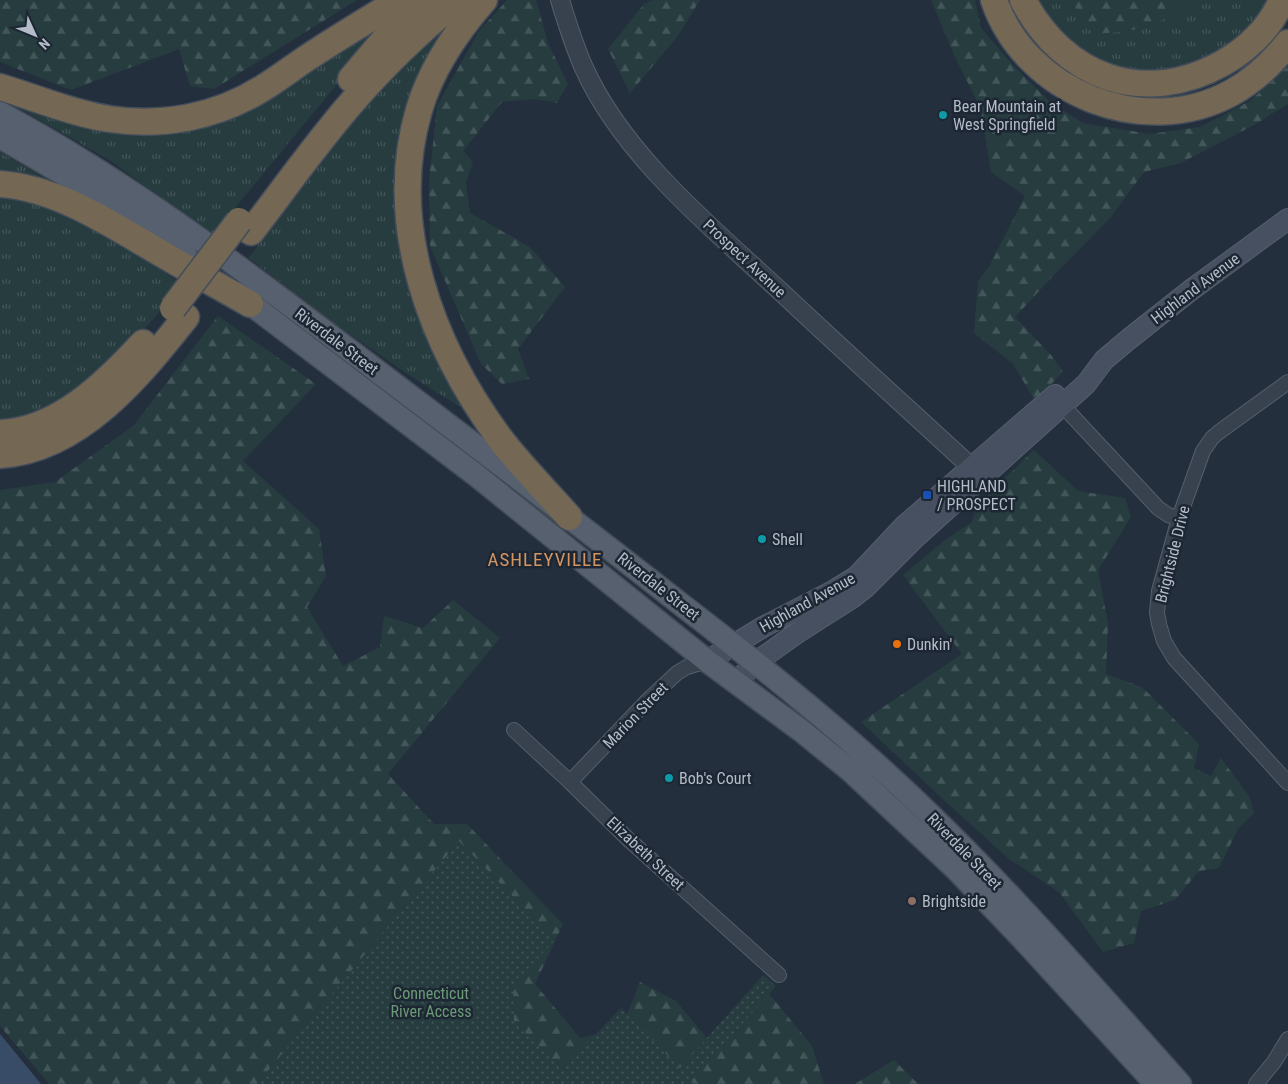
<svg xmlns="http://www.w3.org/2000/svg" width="1288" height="1084" font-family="'Roboto Condensed',sans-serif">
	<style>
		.grass { fill: url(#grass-tufts) }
		.forest { fill: url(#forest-firs) }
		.park { fill: url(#park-dots) }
		.water { fill: #394c67 }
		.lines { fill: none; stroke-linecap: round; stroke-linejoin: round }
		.minor-casing { stroke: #565f6c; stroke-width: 16 }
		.tertiary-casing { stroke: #565f6c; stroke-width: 20 }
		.secondary-casing { stroke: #565f6c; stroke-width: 22 }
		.primary-casing { stroke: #414a57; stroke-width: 25 }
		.motorway-casing { stroke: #434c59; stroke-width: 29 }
		.minor { stroke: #38414e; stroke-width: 14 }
		.tertiary { stroke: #38414e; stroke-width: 18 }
		.secondary { stroke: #465061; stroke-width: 20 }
		.primary { stroke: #56606e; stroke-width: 22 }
		.motorway { stroke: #746855; stroke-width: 26 }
		.motorway-bridge-casing { stroke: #434c59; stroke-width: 29; stroke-linecap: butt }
		.motorway-bridge { stroke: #746855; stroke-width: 26 }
		.culture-dot { fill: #0f9aa8; stroke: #1d2633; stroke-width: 2 }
		.transit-dot { fill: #1a4fb4; stroke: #1d2633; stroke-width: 2 }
		.food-dot { fill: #e8710a; stroke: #1d2633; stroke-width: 2 }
		.education-dot { fill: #8d6e63; stroke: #1d2633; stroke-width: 2 }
		.labels { text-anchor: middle; stroke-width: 5; stroke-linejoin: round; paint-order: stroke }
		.poi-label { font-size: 16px; fill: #b4bcc9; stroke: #1d2633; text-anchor: start }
		.street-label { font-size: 16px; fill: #b4bcc9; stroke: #1d2633 }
		.park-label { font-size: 16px; fill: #6b9a76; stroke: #1d2633 }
		.quarter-label { font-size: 19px; letter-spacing: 1px; fill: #d59563; stroke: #1d2633 }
	</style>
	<defs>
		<pattern id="grass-tufts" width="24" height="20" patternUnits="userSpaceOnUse" patternTransform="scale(1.25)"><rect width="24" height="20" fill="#263c3f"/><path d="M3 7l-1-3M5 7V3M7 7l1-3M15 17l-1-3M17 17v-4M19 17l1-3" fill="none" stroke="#435659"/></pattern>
		<pattern id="forest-firs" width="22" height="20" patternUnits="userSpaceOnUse" patternTransform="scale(1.25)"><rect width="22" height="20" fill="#263c3f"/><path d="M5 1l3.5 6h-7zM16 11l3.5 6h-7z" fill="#435659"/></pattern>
		<pattern id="park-dots" width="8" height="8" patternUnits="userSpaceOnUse" patternTransform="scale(1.25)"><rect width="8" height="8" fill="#263c3f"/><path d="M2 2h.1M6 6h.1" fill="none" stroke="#435659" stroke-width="1.8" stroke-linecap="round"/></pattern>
	</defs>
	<rect width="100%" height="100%" fill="#242f3e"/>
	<path class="grass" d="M 1038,0 L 1068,0 L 1100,34 L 1140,29 L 1178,13 L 1183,0 L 1272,0 L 1249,33 L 1215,60 L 1176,71 L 1133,71 L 1093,59 L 1062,35 Z
		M 457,13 L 399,181 L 466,410 L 412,377 L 335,324 L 249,258 C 299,188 350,120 409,58 C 424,42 441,28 457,13 Z
		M 368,36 L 376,37 L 211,237 L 162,198 L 111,161 L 0,97 L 132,133 L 338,52 Z
		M 0,152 L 77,198 L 0,175 Z
		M 0,197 L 24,198 L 76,217 L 131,250 L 177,281 L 159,312 L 127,350 L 57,406 L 0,424 Z"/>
	<path class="forest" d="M 0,0 L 357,0 L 214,89 L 190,86 L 179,49 L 71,90 L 0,62 Z
		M 507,0 L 536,0 L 548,43 L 568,84 L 557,103 L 535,99 L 502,102 L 463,151 L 473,162 L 466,182 L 470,213 L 530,247 L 565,287 L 518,349 L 529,379 L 502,384 L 481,364 L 430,246 L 429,181 L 437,106 L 479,31 Z
		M 653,0 L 700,0 L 677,37 L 630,93 L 608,49 L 644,4 Z
		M 931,0 L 975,0 L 981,28 L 1014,66 L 1050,102 L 1083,123 L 1150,134 L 1200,127 L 1250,101 L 1288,66 L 1288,104 L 1254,125 L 1181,163 L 1144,172 L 1111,217 L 1052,277 L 1015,317 L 1051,355 L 1063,372 L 1035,401 L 1013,364 L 974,333 L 978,281 L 989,267 L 1025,196 L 991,172 L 980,107 L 954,55 Z
		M 1068,0 L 1183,0 L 1179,13 L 1140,29 L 1099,34 Z
		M 218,316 L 316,384 L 243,461 L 319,529 L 326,576 L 307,607 L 343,666 L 380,647 L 384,616 L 423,628 L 453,600 L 500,638 L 388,774 L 434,824 L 467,824 L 563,924 L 535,984 L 580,1038 L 621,1029 L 640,982 L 676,1001 L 712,1044 L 766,990 L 812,1046 L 824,1084 L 49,1084 L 0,1026 L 0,490 L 55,482 L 134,425 Z
		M 1034,450 L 1078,491 L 1125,498 L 1131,517 L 1098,570 L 1108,624 L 1106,674 L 1142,687 L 1199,744 L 1194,768 L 1211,776 L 1221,758 L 1249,796 L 1254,813 L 1238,829 L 1219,868 L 1199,871 L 1175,900 L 1141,911 L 1134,943 L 1103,952 L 1059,892 L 1009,859 L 946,802 L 861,722 L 962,654 L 903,575 L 945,540 L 972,522 L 978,504 Z
		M 894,1060 L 918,1084 L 855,1084 Z"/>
	<path class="park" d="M 459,841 L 555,940 L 513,984 L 514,1022 L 563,1069 L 621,1008 L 680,1068 L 763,975 L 776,986 L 692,1080 L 695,1084 L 257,1084 Z"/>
	<path class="water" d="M 0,1034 L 41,1084 L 0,1084 Z"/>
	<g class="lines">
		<g class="minor-casing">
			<path id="minor" d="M 1288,382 L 1219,432 L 1212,438 L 1203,451 L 1179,518 L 1159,591 L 1157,613 L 1159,624 L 1164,641 L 1174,658 L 1288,783
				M 1063,406 L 1158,508 L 1168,515 L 1179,518
				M 514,730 L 570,782 L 628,839 L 779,975
				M 570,782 L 648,700 L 677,673 L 687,667 L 707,661
				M 1256,1084 L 1274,1062 L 1288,1039"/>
		</g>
		<g class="tertiary-casing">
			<path id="tertiary" d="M 560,0 C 567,23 574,46 584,68 C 623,155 711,227 779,290 C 843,350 907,408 971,467 L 980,478"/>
		</g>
		<g class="secondary-casing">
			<path id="secondary" d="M 707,661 L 763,627 L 833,591 L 856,577 L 904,526 L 1055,395
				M 736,682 L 755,663 L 797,633 L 852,598 L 866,587 L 916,537 L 1086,384 L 1104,360 L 1129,339 L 1191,290 L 1288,219"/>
		</g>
		<g class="primary-casing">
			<path id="primary" d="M 0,113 C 145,191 275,294 406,393 C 500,464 594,536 687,609 C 756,662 825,717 889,776 C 993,871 1086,979 1180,1084
				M 0,137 L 96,193 L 186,256
				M 236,293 L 476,475 L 707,661 L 803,732 L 851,771 L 956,869 L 1020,936 L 1156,1084"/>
		</g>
		<g class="motorway-casing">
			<path id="motorway" d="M 484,0 C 456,32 431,69 419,110 C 385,225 432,347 501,440 C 522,467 546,491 569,517
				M 994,0 C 1026,94 1145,140 1231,93 C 1253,81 1273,62 1288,43
				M 1023,0 C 1064,78 1144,107 1223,63 C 1249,48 1270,28 1282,0
				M 351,79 L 385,39 L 423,0
				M 0,87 C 36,98 72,113 109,119 C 163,127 217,117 263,88 C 278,79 292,68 307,58 C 337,38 369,19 400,0
				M 0,184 C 57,188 109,223 157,251 C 187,269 219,286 250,304
				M 251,232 C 285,188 317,142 354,100 C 385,64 420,31 457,0
				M 0,433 C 58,431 106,383 143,343
				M 0,455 C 80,450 140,375 186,317"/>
		</g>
		<use href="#minor" class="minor"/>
		<use href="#tertiary" class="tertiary"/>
		<use href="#secondary" class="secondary"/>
		<use href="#primary" class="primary"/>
		<use href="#motorway" class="motorway"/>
		<g class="motorway-bridge-casing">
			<path id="motorway-bridge" d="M 173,308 L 239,221"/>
		</g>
		<use href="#motorway-bridge" class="motorway-bridge"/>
	</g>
	<g class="culture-dot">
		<circle cx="943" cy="115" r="5"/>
		<circle cx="762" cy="539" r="5"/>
		<circle cx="669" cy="778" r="5"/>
	</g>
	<rect class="transit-dot" x="922" y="490" width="10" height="10" rx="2.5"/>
	<circle class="food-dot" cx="897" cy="644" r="5"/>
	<circle class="education-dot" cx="912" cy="901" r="5"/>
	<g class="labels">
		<g class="poi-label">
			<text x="953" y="112">Bear Mountain at<tspan x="953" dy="18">West Springfield</tspan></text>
			<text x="937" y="492">HIGHLAND<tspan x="937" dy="18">/ PROSPECT</tspan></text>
			<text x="772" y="545">Shell</text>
			<text x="907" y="650">Dunkin'</text>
			<text x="679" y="784">Bob's Court</text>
			<text x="922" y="907">Brightside</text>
		</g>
		<g class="street-label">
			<text transform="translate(745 258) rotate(43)" y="6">Prospect Avenue</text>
			<text transform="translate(1195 288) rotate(-37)" y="6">Highland Avenue</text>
			<text transform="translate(337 341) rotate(37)" y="6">Riverdale Street</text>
			<text transform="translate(1172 554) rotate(-76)" y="6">Brightside Drive</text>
			<text transform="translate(659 586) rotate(38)" y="6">Riverdale Street</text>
			<text transform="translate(807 602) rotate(-29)" y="6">Highland Avenue</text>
			<text transform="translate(635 715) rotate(-46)" y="6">Marion Street</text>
			<text transform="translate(965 851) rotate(46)" y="6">Riverdale Street</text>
			<text transform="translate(646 853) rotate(43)" y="6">Elizabeth Street</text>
		</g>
		<g class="park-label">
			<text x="431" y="999">Connecticut<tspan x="431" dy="18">River Access</tspan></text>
		</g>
		<g class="quarter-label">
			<text x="545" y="566">ASHLEYVILLE</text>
		</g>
	</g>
	<g transform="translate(35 35) rotate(134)" stroke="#1d2633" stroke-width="4" paint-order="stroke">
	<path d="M0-4L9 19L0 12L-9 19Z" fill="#b4bcc9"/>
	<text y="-8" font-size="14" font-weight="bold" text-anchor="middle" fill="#b4bcc9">N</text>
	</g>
</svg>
